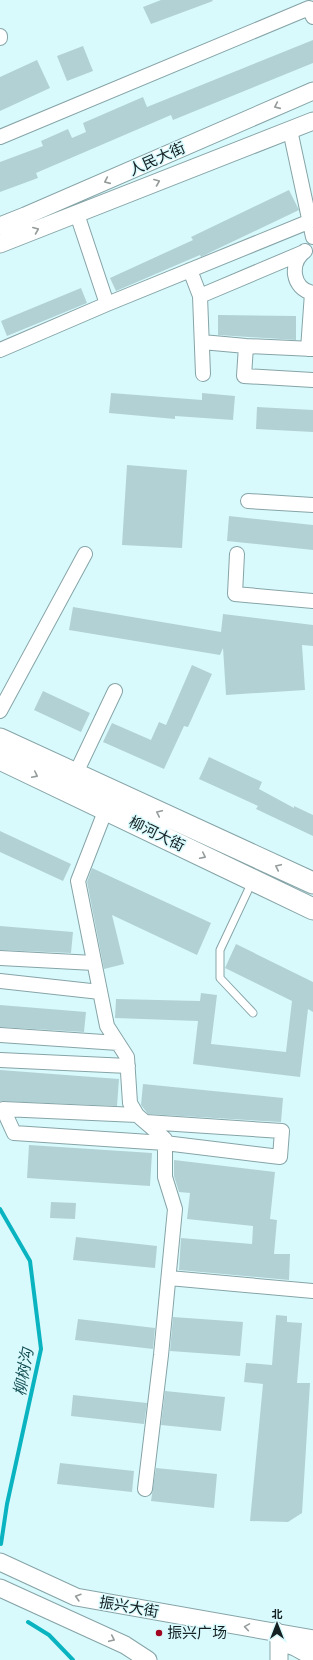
<svg xmlns="http://www.w3.org/2000/svg" width="313" height="1660" font-family="'Sofia Sans Condensed','Noto Sans SC',sans-serif">
	<style>
		.lines { fill: none; stroke-linecap: round; stroke-linejoin: round }
		.stream { stroke: #09b4c0; stroke-width: 4 }
		.building { fill: #b2d1d4 }
		.service-casing { stroke: #86a4a7; stroke-width: 9 }
		.minor-casing { stroke: #86a4a7; stroke-width: 16 }
		.tertiary-casing { stroke: #86a4a7; stroke-width: 19 }
		.primary-casing { stroke: #86a4a7; stroke-width: 23 }
		.service { stroke: #fff; stroke-width: 7 }
		.minor { stroke: #fff; stroke-width: 14 }
		.tertiary { stroke: #fff; stroke-width: 17 }
		.primary { stroke: #fff; stroke-width: 21 }
		.oneway { stroke: #959b9b }
		.poi-dot { fill: #a2051f; stroke: #d9fafd; stroke-width: 1.5 }
		.labels { text-anchor: middle; stroke-width: 3; stroke-linejoin: round; paint-order: stroke }
		.street-label { font-size: 15px; fill: #142021; stroke: #d9fafd }
		.poi-label { font-size: 15px; fill: #142021; stroke: #d9fafd; text-anchor: start }
		.water-label { font-size: 16px; font-style: italic; fill: #175257; stroke: #d9fafd }
	</style>
	<rect width="100%" height="100%" fill="#d9fafd"/>
	<g class="lines">
		<path class="stream" d="M 0,1209 L 30,1261 L 41,1349 L 7,1504 L 1,1544
			M 28,1622 L 49,1635 L 73,1660"/>
	</g>
	<path class="building" d="M 161,0 L 212,0 L 213,1 L 151,24 L 143,7 Z
		M 313,40 L 313,63 L 173,120 L 171,115 L 36,173 L 38,178 L 0,192 L 0,162 L 43,146 L 41,141 L 68,129 L 72,138 L 86,132 L 83,123 L 143,97 L 147,107 Z
		M 83,46 L 93,71 L 67,81 L 57,56 Z
		M 37,60 L 50,88 L 0,111 L 0,77 Z
		M 289,190 L 299,210 L 213,251 L 201,257 L 200,255 L 116,291 L 110,278 L 193,240 L 191,237 Z
		M 81,288 L 87,303 L 7,336 L 1,321 Z
		M 218,315 L 296,316 L 296,340 L 218,335 Z
		M 111,393 L 202,400 L 202,393 L 235,396 L 233,420 L 175,416 L 175,419 L 109,413 Z
		M 257,407 L 313,410 L 313,432 L 256,429 Z
		M 127,465 L 187,470 L 182,548 L 122,545 Z
		M 229,516 L 313,525 L 313,550 L 227,541 Z
		M 73,607 L 221,632 L 223,614 L 313,625 L 313,646 L 302,645 L 305,690 L 226,695 L 223,648 L 220,655 L 69,630 Z
		M 192,665 L 212,674 L 188,727 L 184,726 L 164,769 L 103,742 L 112,723 L 151,740 L 159,722 L 166,725 Z
		M 43,691 L 90,713 L 81,732 L 34,710 Z
		M 209,757 L 262,782 L 259,789 L 294,808 L 294,806 L 313,815 L 313,836 L 256,809 L 258,806 L 199,779 Z
		M 0,831 L 71,864 L 63,881 L 0,852 Z
		M 92,868 L 211,923 L 197,955 L 112,915 L 124,964 L 104,969 L 87,882 Z
		M 0,926 L 73,932 L 71,953 L 0,950 Z
		M 236,944 L 313,982 L 313,1012 L 308,1009 L 300,1077 L 193,1064 L 198,1021 L 115,1018 L 116,999 L 200,1001 L 201,993 L 217,995 L 211,1044 L 286,1052 L 292,1001 L 225,968 Z
		M 0,1005 L 86,1012 L 84,1032 L 0,1027 Z
		M 0,1070 L 119,1079 L 117,1106 L 0,1101 Z
		M 143,1084 L 283,1098 L 281,1122 L 148,1114 L 141,1105 Z
		M 29,1145 L 152,1153 L 150,1186 L 27,1178 Z
		M 174,1160 L 275,1172 L 270,1219 L 277,1220 L 274,1254 L 290,1254 L 289,1280 L 179,1270 L 181,1238 L 252,1244 L 253,1226 L 187,1219 L 190,1193 L 179,1192 L 174,1176 Z
		M 51,1202 L 76,1203 L 75,1219 L 50,1218 Z
		M 76,1237 L 157,1246 L 155,1268 L 73,1260 Z
		M 276,1315 L 287,1316 L 287,1322 L 302,1323 L 297,1383 L 310,1383 L 302,1513 L 288,1522 L 250,1521 L 263,1384 L 244,1382 L 246,1363 L 272,1365 Z
		M 173,1317 L 243,1322 L 240,1356 L 170,1351 Z
		M 78,1319 L 155,1328 L 153,1349 L 75,1340 Z
		M 165,1391 L 225,1397 L 221,1431 L 161,1425 Z
		M 73,1395 L 147,1403 L 144,1424 L 71,1416 Z
		M 60,1463 L 134,1471 L 132,1492 L 57,1484 Z
		M 156,1468 L 217,1474 L 214,1508 L 151,1501 Z"/>
	<g class="lines">
		<g class="service-casing">
			<path id="service" d="M 252,882 L 220,950 L 220,978 L 253,1013"/>
		</g>
		<g class="minor-casing">
			<path id="minor" d="M 0,36 L 0,38
				M 290,130 L 313,237
				M 0,137 L 309,8 L 313,17
				M 77,214 L 107,304
				M 305,251 C 289,263 292,289 313,293
				M 190,270 L 200,296 L 203,374
				M 200,296 L 304,252
				M 202,342 L 246,346 L 313,349
				M 246,346 L 244,376 L 313,380
				M 308,349 L 312,293
				M 0,350 L 107,304 L 313,220
				M 248,501 L 313,505
				M 237,554 L 235,594 L 313,601
				M 0,711 L 85,554
				M 75,775 L 115,691
				M 106,809 L 78,881 L 107,1026 L 127,1057 L 130,1103 L 137,1115 L 165,1139 L 165,1177 L 175,1209 L 161,1355 L 145,1489
				M 0,958 L 94,963
				M 0,981 L 100,992
				M 0,1035 L 118,1043
				M 0,1060 L 128,1066
				M 137,1115 L 3,1109 L 14,1133 L 165,1143 L 280,1157 L 282,1131 L 146,1122
				M 169,1278 L 313,1291"/>
		</g>
		<g class="tertiary-casing">
			<path id="tertiary" d="M 0,226 L 25,216 L 313,91
				M 0,244 L 313,121
				M 0,1562 L 76,1597 L 313,1639
				M 0,1588 L 125,1645 L 148,1660
				M 276,1631 L 279,1641 L 279,1660
				M 279,1641 L 295,1647 L 313,1657"/>
		</g>
		<g class="primary-casing">
			<path id="primary" d="M 0,739 L 313,883
				M 0,759 L 313,909"/>
		</g>
		<use href="#service" class="service"/>
		<use href="#minor" class="minor"/>
		<use href="#tertiary" class="tertiary"/>
		<use href="#primary" class="primary"/>
	</g>
	<defs><path id="oneway-chevron" d="M-2-3.5L2.5 0L-2 3.5" fill="none" stroke-width="1.6" stroke-linecap="round" stroke-linejoin="round"/></defs>
	<g class="oneway">
		<use href="#oneway-chevron" transform="translate(277 106) rotate(156)"/>
		<use href="#oneway-chevron" transform="translate(107 181) rotate(156)"/>
		<use href="#oneway-chevron" transform="translate(157 182) rotate(-22)"/>
		<use href="#oneway-chevron" transform="translate(36 230) rotate(-22)"/>
		<use href="#oneway-chevron" transform="translate(35 775) rotate(26)"/>
		<use href="#oneway-chevron" transform="translate(159 813) rotate(-155)"/>
		<use href="#oneway-chevron" transform="translate(203 856) rotate(26)"/>
		<use href="#oneway-chevron" transform="translate(278 867) rotate(-155)"/>
		<use href="#oneway-chevron" transform="translate(78 1597) rotate(-163)"/>
		<use href="#oneway-chevron" transform="translate(247 1627) rotate(-171)"/>
		<use href="#oneway-chevron" transform="translate(112 1639) rotate(25)"/>
	</g>
	<circle class="poi-dot" cx="159" cy="1633" r="4"/>
	<g class="labels">
		<g class="street-label">
			<text transform="translate(157 159) rotate(-24)" y="5">人民大街</text>
			<text transform="translate(157 834) rotate(26)" y="5">柳河大街</text>
			<text transform="translate(129 1607) rotate(10)" y="5">振兴大街</text>
		</g>
		<g class="poi-label">
			<text x="167" y="1638">振兴广场</text>
		</g>
		<g class="water-label">
			<text transform="translate(23 1372) rotate(-80)" y="6">柳树沟</text>
		</g>
	</g>
	<g transform="translate(277 1624)" stroke="#d9fafd" stroke-width="3" paint-order="stroke">
	<path d="M0-3L7 15L0 10L-7 15Z" fill="#142021"/>
	<text y="-6" font-size="11" font-weight="bold" text-anchor="middle" fill="#142021">北</text>
	</g>
</svg>
